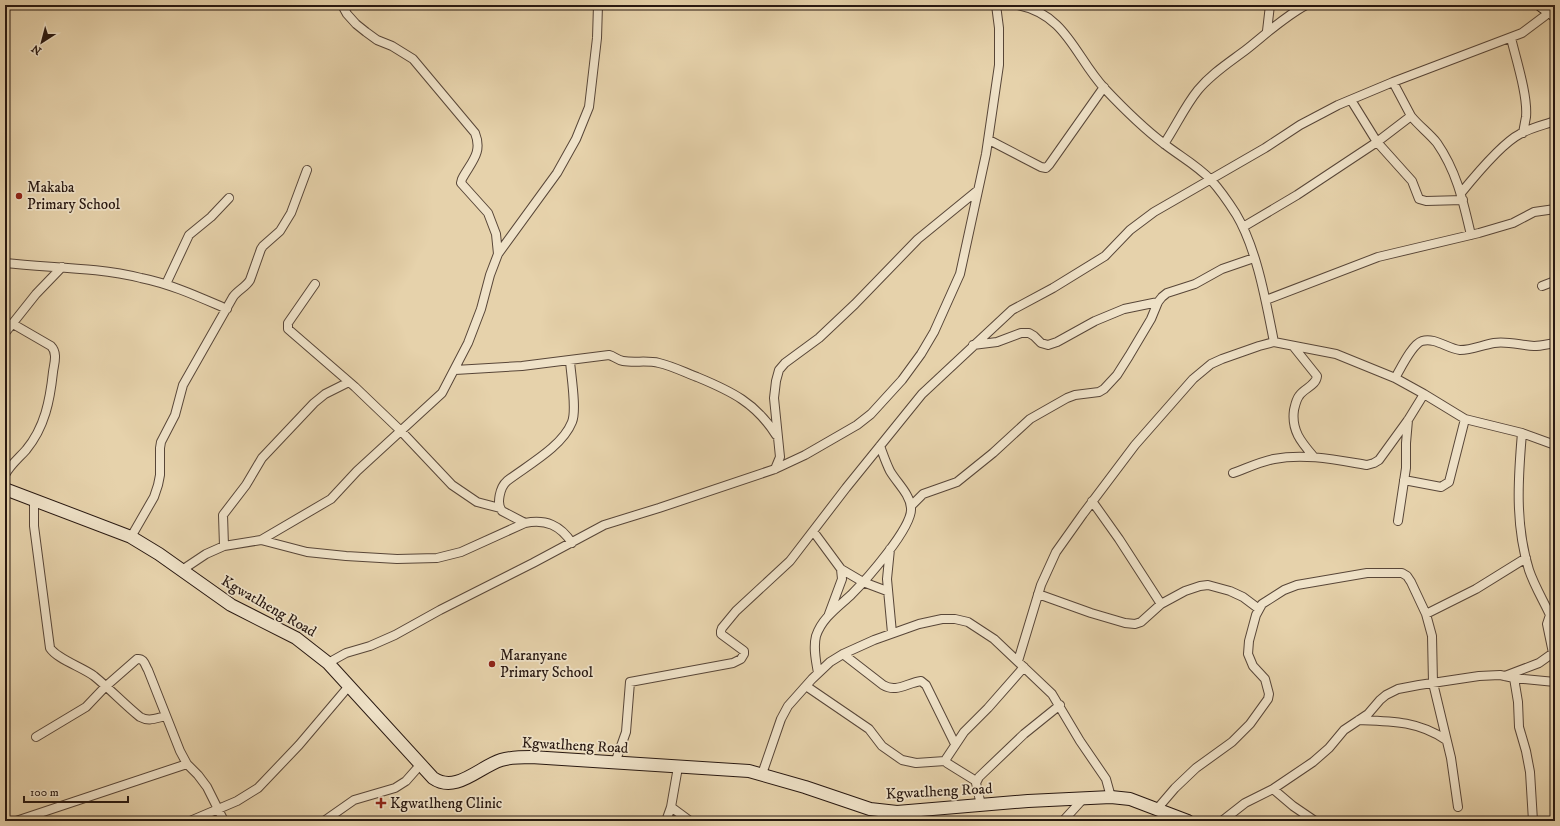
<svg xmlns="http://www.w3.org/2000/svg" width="1560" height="826" font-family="'IM FELL DW Pica',serif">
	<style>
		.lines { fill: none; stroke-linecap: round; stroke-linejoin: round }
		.street-casing { stroke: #584638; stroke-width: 10 }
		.secondary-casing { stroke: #281811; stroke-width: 14 }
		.street { stroke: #efe2c8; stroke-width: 8 }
		.secondary { stroke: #efe2c8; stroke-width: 12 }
		.poi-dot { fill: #8f2418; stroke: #efe2c8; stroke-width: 1.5 }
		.labels { text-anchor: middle; stroke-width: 3.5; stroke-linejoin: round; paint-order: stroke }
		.poi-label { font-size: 15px; fill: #281811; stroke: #efe2c8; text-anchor: start }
		.street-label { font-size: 15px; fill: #281811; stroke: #efe2c8 }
	</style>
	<rect width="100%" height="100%" fill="#e6d2ab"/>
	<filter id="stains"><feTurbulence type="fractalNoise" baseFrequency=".005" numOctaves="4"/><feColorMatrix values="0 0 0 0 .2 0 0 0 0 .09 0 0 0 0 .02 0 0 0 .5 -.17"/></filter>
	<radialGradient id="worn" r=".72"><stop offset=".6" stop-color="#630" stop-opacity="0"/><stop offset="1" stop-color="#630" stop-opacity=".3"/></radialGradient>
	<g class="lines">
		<g class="street-casing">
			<path id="street" d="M 342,5 L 347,14 L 356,24 L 366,32 L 377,40 L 392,46 L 413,59 L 475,133 C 483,153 471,162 462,179 L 461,183 L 488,213 L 496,234 L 498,254
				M 1018,5 C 1067,15 1075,57 1105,89 C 1123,108 1142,127 1163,143 C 1178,155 1197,165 1211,180 C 1220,190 1229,203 1236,214 C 1257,249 1266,302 1274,342
				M 1267,31 L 1270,5
				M 1511,38 C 1516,59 1528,96 1526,117 C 1525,122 1524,128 1523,133
				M 1351,100 L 1377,142 L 1412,181 L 1419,199 L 1426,201 L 1463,200
				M 1411,116 C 1419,126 1429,133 1437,143 C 1457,172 1463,201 1471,235
				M 989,140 L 1041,167 L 1046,168 L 1049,165 L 1104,87
				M 1164,144 C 1176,126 1185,106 1198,90 C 1212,73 1230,62 1247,49 C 1267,33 1284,17 1306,5
				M 1461,193 C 1474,177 1502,143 1520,134 C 1530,128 1544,125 1555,121
				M 1243,227 L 1297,195 L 1377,142 L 1411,116 L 1393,82
				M 5,263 C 51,268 96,267 141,278 C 171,284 199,297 227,309
				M 166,284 L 189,235 L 211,217 L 229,198
				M 315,284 L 288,323 L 288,329 L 355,387 L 401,431 L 452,485 L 477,502 L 500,508
				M 1542,286 L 1555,281
				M 1266,300 L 1378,257 L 1479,233 L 1513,223 L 1534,212 L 1555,209
				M 5,333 L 36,294 L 62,267
				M 973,345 L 997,342 L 1021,333 L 1029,333 L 1034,336 L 1041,343 L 1048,345 L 1057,342 L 1095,321 L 1124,309 L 1158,302
				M 1293,346 L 1317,376 C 1316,386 1304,388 1299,396 C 1296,400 1295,406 1294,410 C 1291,431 1302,443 1314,457
				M 455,370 L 522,366 L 609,355 C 614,356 617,360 623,361 C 635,363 647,360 659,363 C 672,366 684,372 697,377 C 731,391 756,403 776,435
				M 1395,378 C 1400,370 1412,344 1422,341 C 1435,337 1448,349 1460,350 C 1472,350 1482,345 1494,343 C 1507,341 1520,345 1534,346 C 1541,346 1548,344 1555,343
				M 1522,433 C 1518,479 1515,525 1529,570 C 1534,585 1543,600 1550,615
				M 775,469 L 780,457 L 774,398 L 776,381 L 779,370 L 785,363 L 819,338 L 855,304 L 918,239 L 978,190
				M 1233,473 C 1247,468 1260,462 1274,459 C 1305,453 1337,460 1367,465 L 1374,463 L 1379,460 L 1408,420 L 1424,394
				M 5,475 C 10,465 19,458 26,450 C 45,427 50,400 53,372 C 54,364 58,353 51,346 L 13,324
				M 1404,480 L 1441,487 L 1449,482 L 1465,419
				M 34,500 L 34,526 L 50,648 C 57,659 82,667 94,676 C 110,689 124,704 140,717 C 149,722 156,718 166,716
				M 1092,501 L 1119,539 L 1161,604
				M 911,506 L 923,494 L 957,482 L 993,453 L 1030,419 L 1067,398 L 1075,395 L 1099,392 L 1104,389 L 1117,375 L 1129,356 L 1151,319 L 1158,302 L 1162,297 L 1167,293 L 1195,284 L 1222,269 L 1254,258
				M 1398,521 L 1406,468 L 1406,443 L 1408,420
				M 525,523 L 502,511 C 496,504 500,487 507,481 C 528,465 562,447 572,422 C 577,410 571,375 570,361
				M 813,531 L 841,569 L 863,582 L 887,591
				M 131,537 L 154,497 L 158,485 L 160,475 L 160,448 L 161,442 L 175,415 L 183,385 L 233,297 C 238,290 246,287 250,280 L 261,249 L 263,246 L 280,231 L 291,213 L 307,170
				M 261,540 L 307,552 L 346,556 L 397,559 L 437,558 L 461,552 L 525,523 C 546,519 560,525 572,543
				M 224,546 L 223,515 L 246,485 L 262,458 L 314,403 L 325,394 L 349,382
				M 890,549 L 887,579 L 892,633
				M 182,570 L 206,554 L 224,546 L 261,540 L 331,499 L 357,471 L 442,393 L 468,343 L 481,309 L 490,275 L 498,254 L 557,173 L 576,139 L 589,107 L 597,38 L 598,5
				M 1038,594 L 1091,613 L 1125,623 L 1135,624 L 1141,622 L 1161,604 L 1185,591 L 1200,586 L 1208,585 L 1230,591 L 1243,597 L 1259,609
				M 829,614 L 842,579 L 841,569
				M 1426,614 L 1476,589 L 1526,558
				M 843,654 L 883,685 C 896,693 907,683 921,681 L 926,685 L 955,744
				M 1018,661 L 1041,585 L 1056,552 L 1083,514 L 1135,445 L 1193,379 L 1211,364 L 1222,359 L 1259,346 L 1274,342 L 1336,354 L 1395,378 L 1424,394 L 1465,419 L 1522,433 L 1555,445
				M 328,663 L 346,653 L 370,646 L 395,635 L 440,610 L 533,563 L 604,525 L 659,508 L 775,469 L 805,455 L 857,425 L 871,414 L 902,380 L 921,354 L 934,332 L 960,274 L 986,154 L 999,65 L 999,28 L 996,5
				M 818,673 C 816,661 813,648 816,636 C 822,618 838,607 851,595 C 866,580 913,527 911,508 C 910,494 897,483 890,471 C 886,463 883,454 880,446
				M 1505,676 L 1539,663 L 1553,653 L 1547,624 L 1550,615 L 1555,613
				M 1514,678 L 1555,682
				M 806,686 L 869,729 L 882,746 L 902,760 L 916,763 L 945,761
				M 1359,720 C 1391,721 1419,721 1446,740
				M 36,737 L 86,707 L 105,687 L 137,659 C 144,658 145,665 148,670 L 180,751 L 187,764 L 198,775 L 207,787 L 224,821
				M 615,763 L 626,732 L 630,682 L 733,663 L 741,659 L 744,654 L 744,651 L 721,634 L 721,631 L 722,628 L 736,611 L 790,561 L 846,488 L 922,394 L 1012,310 L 1053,288 L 1105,256 L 1130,230 L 1154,212 L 1265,148 L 1300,125 L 1338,105 L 1393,82 L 1522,33 L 1550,12
				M 762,774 L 781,719 L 788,706 L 812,679 L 830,662 L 843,654 L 874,640 L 919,624 L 942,619 L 955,619 L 968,622 L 994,639 L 1052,694 L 1080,741 L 1106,779 L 1111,797
				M 976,781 L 947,763 L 946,759 L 964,732 L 988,708 L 1024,667
				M 1273,789 L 1293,806 L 1315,821
				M 981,805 L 976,783 L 979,777 L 1024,734 L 1060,705
				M 671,807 L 690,821
				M 1157,809 L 1175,788 L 1196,768 L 1232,742 L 1250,724 L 1268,699 L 1269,694 L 1265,679 L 1253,666 L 1248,654 L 1249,641 L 1256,615 L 1262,604 L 1284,590 L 1297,585 L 1367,573 L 1402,573 L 1407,576 L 1411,582 L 1426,614 L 1432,636 L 1433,683 L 1451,758 L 1458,807
				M 16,821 L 187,764
				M 190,821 L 237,801 L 258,788 L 299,745 L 349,686
				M 324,821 L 354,800 L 395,788 L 406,781 L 421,764
				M 666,821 L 671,807 L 678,767
				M 886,821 L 890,811
				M 1063,821 L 1083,799
				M 1222,821 L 1245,803 L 1273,789 L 1313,762 L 1329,748 L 1344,730 L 1368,714 L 1380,700 L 1386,695 L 1398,689 L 1419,685 L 1479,676 L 1500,675 L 1514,678 L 1518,702 L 1519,727 L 1526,751 L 1530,772 L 1533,821"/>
		</g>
		<g class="secondary-casing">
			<path id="secondary" d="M 1541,5 L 1555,15
				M 5,489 L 131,537 L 159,554 L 231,605 L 296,638 L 328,663 L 433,778 C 456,794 479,767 501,760 C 511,757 521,757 531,757 L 749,771 L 805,787 L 870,809 L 897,812 L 1028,801 L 1111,797 L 1130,799 L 1188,821"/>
		</g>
		<use href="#street" class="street"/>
		<use href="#secondary" class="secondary"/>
	</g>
	<g class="poi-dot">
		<circle cx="19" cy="196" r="4"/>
		<circle cx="492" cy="664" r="4"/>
		<path d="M379 797h4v4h4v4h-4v4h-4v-4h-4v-4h4z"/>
	</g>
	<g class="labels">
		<g class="poi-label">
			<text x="27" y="192">Makaba<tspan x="27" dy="17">Primary School</tspan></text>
			<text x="500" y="660">Maranyane<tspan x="500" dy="17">Primary School</tspan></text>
			<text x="390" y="808">Kgwatlheng Clinic</text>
		</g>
		<g class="street-label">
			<text transform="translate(269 606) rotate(30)" y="5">Kgwatlheng Road</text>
			<text transform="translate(575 745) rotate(3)" y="5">Kgwatlheng Road</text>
			<text transform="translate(939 791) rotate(-3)" y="5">Kgwatlheng Road</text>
		</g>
	</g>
	<rect width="1560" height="826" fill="none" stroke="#e6d2ab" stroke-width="20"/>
	<rect x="6" y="6" width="1548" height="814" fill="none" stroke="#281811" stroke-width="2"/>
	<rect x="10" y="10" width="1540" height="806" fill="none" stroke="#281811"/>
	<g transform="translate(42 42) rotate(216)" stroke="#efe2c8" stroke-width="3" paint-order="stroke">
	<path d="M0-3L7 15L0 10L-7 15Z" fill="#281811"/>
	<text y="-6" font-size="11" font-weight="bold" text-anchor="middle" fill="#281811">N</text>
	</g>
	<path d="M24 796v6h104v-6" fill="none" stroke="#281811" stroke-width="2"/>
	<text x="30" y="796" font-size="12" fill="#281811" stroke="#efe2c8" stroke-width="3" paint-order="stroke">100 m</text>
	<rect width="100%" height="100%" filter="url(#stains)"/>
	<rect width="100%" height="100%" fill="url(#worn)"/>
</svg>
